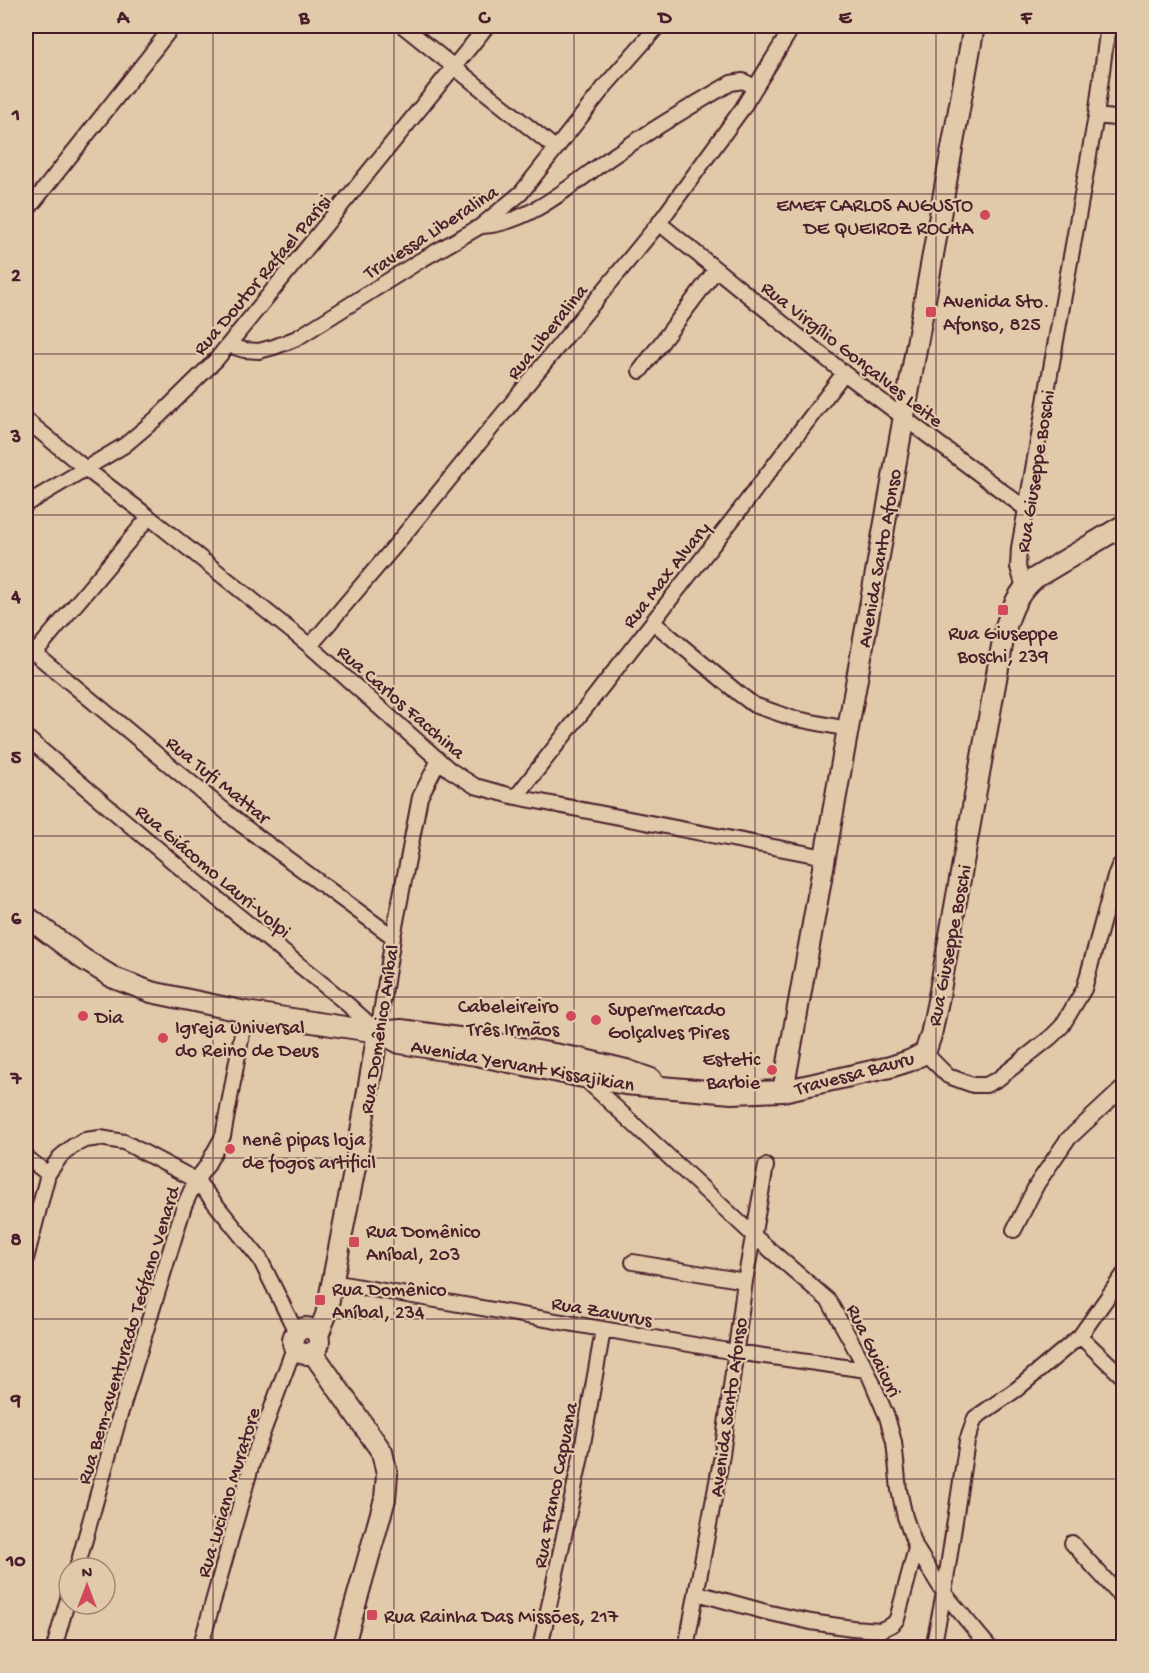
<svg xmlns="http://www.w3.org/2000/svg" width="1149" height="1673" font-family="'Gochi Hand',sans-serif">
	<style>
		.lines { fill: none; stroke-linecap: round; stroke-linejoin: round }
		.street-casing { stroke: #4a1f2b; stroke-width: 18 }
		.secondary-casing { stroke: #4a1f2b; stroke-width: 24 }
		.street { stroke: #e1caaa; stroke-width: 14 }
		.secondary { stroke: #e1caaa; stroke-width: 20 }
		.grid { fill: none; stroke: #4a1f2b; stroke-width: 1.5; stroke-opacity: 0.55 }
		.poi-dot { fill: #d1495b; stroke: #e1caaa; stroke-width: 2 }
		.labels { text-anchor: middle; stroke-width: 4.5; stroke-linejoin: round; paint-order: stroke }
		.poi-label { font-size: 20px; fill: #4a1f2b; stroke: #e1caaa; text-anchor: start }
		.street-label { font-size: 20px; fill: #4a1f2b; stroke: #e1caaa }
		.neatline { fill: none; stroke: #4a1f2b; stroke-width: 2 }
		.grid-label { font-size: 20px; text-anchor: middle; font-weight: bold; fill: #4a1f2b }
	</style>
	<rect width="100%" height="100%" fill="#e1caaa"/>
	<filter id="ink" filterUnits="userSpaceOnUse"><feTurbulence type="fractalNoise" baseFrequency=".0167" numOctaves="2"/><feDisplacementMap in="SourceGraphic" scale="12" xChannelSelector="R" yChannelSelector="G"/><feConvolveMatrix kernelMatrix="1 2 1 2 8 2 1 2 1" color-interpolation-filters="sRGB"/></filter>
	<g filter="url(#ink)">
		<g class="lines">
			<g class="street-casing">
				<path id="street" d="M 403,26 L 555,148
					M 1096,116 L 1124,119
					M 26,212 L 173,26
					M 659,223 L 844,373 L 1026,509
					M 482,226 C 530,224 574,182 613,156 C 651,130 691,106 731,83 L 743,81 L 755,87
					M 228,345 L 244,350 L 259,351 L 274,347 L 297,338 L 421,260 L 481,226 L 521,193 L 606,85 L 658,26
					M 640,371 L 715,271
					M 26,420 L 86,469 L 149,517 L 310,646 L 450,770 L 475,786 L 516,797 L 825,857
					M 26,504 L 125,445 L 158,417 L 216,360 L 487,26
					M 1024,588 L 1018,567 L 1019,548 L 1096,116 L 1108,26
					M 653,622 L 738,693 L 754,705 L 792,718 L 848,729
					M 26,646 L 242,825 L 393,937
					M 310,646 L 394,547 L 659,223 L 742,109 L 793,26
					M 34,654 L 149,517
					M 26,737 L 197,882 L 346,1003 L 377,1031
					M 516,797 L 740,510 L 844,373
					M 378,1032 L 393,937 L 420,797 L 439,760
					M 925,1053 L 948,1076 L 973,1085 L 986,1085 L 998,1079 L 1051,1037 L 1062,1026 L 1084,989 L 1115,876 L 1119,866 L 1124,861
					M 584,1078 L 753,1235 L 829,1301 L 867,1370 L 887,1417 L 894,1442 L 899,1490 L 905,1517 L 916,1548 L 944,1593 L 990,1648
					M 26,1157 L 48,1174
					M 1014,1230 L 1037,1184 L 1067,1140 L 1124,1087
					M 26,1259 L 48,1174 L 60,1157 L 73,1146 L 85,1140 L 100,1138 L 124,1142 L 196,1180 L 260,1259 L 296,1332
					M 633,1262 L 745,1281
					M 332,1282 L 735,1352 L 867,1370
					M 1080,1336 L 1124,1378
					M 1072,1543 L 1124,1600
					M 77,1568 L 119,1418 L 184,1206 L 196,1180 L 206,1167 L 223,1136 L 246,1012
					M 697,1593 L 766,1612 L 811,1622 L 852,1628 L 881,1630 L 893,1624 L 897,1619 L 916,1548
					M 54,1648 L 69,1595
					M 200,1648 L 254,1456 L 294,1348
					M 540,1648 L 580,1461 L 603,1330
					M 686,1648 L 722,1455 L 745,1281 L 766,1166
					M 933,1648 L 944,1593 L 967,1441 L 975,1418 L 1017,1389 L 1080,1336 L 1124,1274"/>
			</g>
			<g class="secondary-casing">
				<path id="secondary" d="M 26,916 L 83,959 L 114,978 L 151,992 L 246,1012 L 378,1032 L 401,1030 L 487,1042 L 576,1058 L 626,1070 L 651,1079
					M 378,1032 L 400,1043 L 476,1055 L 583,1077 L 625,1084 L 732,1093 L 783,1091 L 890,1067 L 909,1061 L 925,1053 L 931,1035 L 939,996 L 1005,629 C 1012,608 1018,592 1035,578 L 1124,525
					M 783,1091 L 974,26
					M293 1341a13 13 0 1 1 26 0a13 13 0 1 1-26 0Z
					M 318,1335 L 326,1315 L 355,1167 L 378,1032
					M 313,1353 L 382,1452 L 387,1474 L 385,1499 L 343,1648"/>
			</g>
			<use href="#street" class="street"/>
			<use href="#secondary" class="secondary"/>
		</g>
	</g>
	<path class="grid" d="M 213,26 L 213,1648M 394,26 L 394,1648M 574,26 L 574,1648M 755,26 L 755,1648M 936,26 L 936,1648M 26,194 L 1124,194M 26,354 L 1124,354M 26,515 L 1124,515M 26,676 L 1124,676M 26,836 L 1124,836M 26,997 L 1124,997M 26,1158 L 1124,1158M 26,1319 L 1124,1319M 26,1479 L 1124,1479"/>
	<g class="poi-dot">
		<circle cx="985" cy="215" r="6"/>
		<rect x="925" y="306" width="12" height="12" rx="3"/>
		<rect x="997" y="604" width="12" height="12" rx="3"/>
		<circle cx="83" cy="1016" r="6"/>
		<circle cx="571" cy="1016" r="6"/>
		<circle cx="596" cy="1020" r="6"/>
		<circle cx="163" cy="1038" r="6"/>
		<circle cx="772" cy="1070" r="6"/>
		<circle cx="230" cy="1149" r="6"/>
		<rect x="348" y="1236" width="12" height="12" rx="3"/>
		<rect x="314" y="1294" width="12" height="12" rx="3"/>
		<rect x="366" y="1609" width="12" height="12" rx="3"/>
	</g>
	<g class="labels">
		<g class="poi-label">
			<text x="973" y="211" text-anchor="end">EMEF CARLOS AUGUSTO<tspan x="973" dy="23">DE QUEIROZ ROCHA</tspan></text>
			<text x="943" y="307">Avenida Sto.<tspan x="943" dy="23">Afonso, 825</tspan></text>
			<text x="1003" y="639" text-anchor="middle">Rua Giuseppe<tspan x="1003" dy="23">Boschi, 239</tspan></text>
			<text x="559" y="1012" text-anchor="end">Cabeleireiro<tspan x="559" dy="23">Três Irmãos</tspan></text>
			<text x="608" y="1015">Supermercado<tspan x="608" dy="23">Golçalves Pires</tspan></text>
			<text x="95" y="1023">Dia</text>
			<text x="175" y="1033">Igreja Universal<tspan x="175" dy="23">do Reino de Deus</tspan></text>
			<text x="760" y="1065" text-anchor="end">Estetic<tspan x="760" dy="23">Barbie</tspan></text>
			<text x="242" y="1145">nenê pipas loja<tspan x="242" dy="23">de fogos artificil</tspan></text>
			<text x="366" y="1237">Rua Domênico<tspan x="366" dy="23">Aníbal, 203</tspan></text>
			<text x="332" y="1295">Rua Domênico<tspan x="332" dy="23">Aníbal, 234</tspan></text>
			<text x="384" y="1622">Rua Rainha Das Missões, 217</text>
		</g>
		<g class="street-label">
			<text transform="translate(430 231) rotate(-33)" y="7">Travessa Liberalina</text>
			<text transform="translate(261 274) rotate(-50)" y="7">Rua Doutor Rafael Parisi</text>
			<text transform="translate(546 331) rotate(-51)" y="7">Rua Liberalina</text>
			<text transform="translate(853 353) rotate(38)" y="7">Rua Virgílio Gonçalves Leite</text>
			<text transform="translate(1034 471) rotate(-81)" y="7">Rua Giuseppe Boschi</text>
			<text transform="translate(878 558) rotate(-80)" y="7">Avenida Santo Afonso</text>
			<text transform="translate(665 574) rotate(-52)" y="7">Rua Max Alvary</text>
			<text transform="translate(402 701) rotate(41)" y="7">Rua Carlos Facchina</text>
			<text transform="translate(219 779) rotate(39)" y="7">Rua Tufi Mattar</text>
			<text transform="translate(214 870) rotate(40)" y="7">Rua Giácomo Lauri-Volpi</text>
			<text transform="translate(948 945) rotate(-79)" y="7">Rua Giuseppe Boschi</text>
			<text transform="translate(378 1029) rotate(-81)" y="7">Rua Domênico Aníbal</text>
			<text transform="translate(523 1064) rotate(10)" y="7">Avenida Yervant Kissajikian</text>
			<text transform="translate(854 1072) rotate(-15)" y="7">Travessa Bauru</text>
			<text transform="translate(602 1310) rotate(10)" y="7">Rua Zavurus</text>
			<text transform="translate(127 1335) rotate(-73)" y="7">Rua Bem-aventurado Teófano Venard</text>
			<text transform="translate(875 1350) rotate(64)" y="7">Rua Guaicuri</text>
			<text transform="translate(727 1407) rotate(-82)" y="7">Avenida Santo Afonso</text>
			<text transform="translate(554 1485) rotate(-79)" y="7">Rua Franco Capuana</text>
			<text transform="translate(227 1492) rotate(-73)" y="7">Rua Luciano Muratore</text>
		</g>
	</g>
	<rect width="1149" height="1673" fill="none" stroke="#e1caaa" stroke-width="66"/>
	<g transform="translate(87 1586)"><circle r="28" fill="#e1caaa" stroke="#a58677" stroke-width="1.5"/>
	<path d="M0-4.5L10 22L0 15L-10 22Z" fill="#d1495b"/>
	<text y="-9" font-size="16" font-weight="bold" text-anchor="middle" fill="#4a1f2b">N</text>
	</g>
	<rect x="33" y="33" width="1083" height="1607" class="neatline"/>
	<g class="grid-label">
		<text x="123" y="23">A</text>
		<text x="304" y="23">B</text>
		<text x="484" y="23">C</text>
		<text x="665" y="23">D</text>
		<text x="845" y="23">E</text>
		<text x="1026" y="23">F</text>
		<text x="16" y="120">1</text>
		<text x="16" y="281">2</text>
		<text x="16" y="442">3</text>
		<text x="16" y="602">4</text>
		<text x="16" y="763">5</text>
		<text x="16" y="924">6</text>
		<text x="16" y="1084">7</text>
		<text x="16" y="1245">8</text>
		<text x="16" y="1406">9</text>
		<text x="16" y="1566">10</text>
	</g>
</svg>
